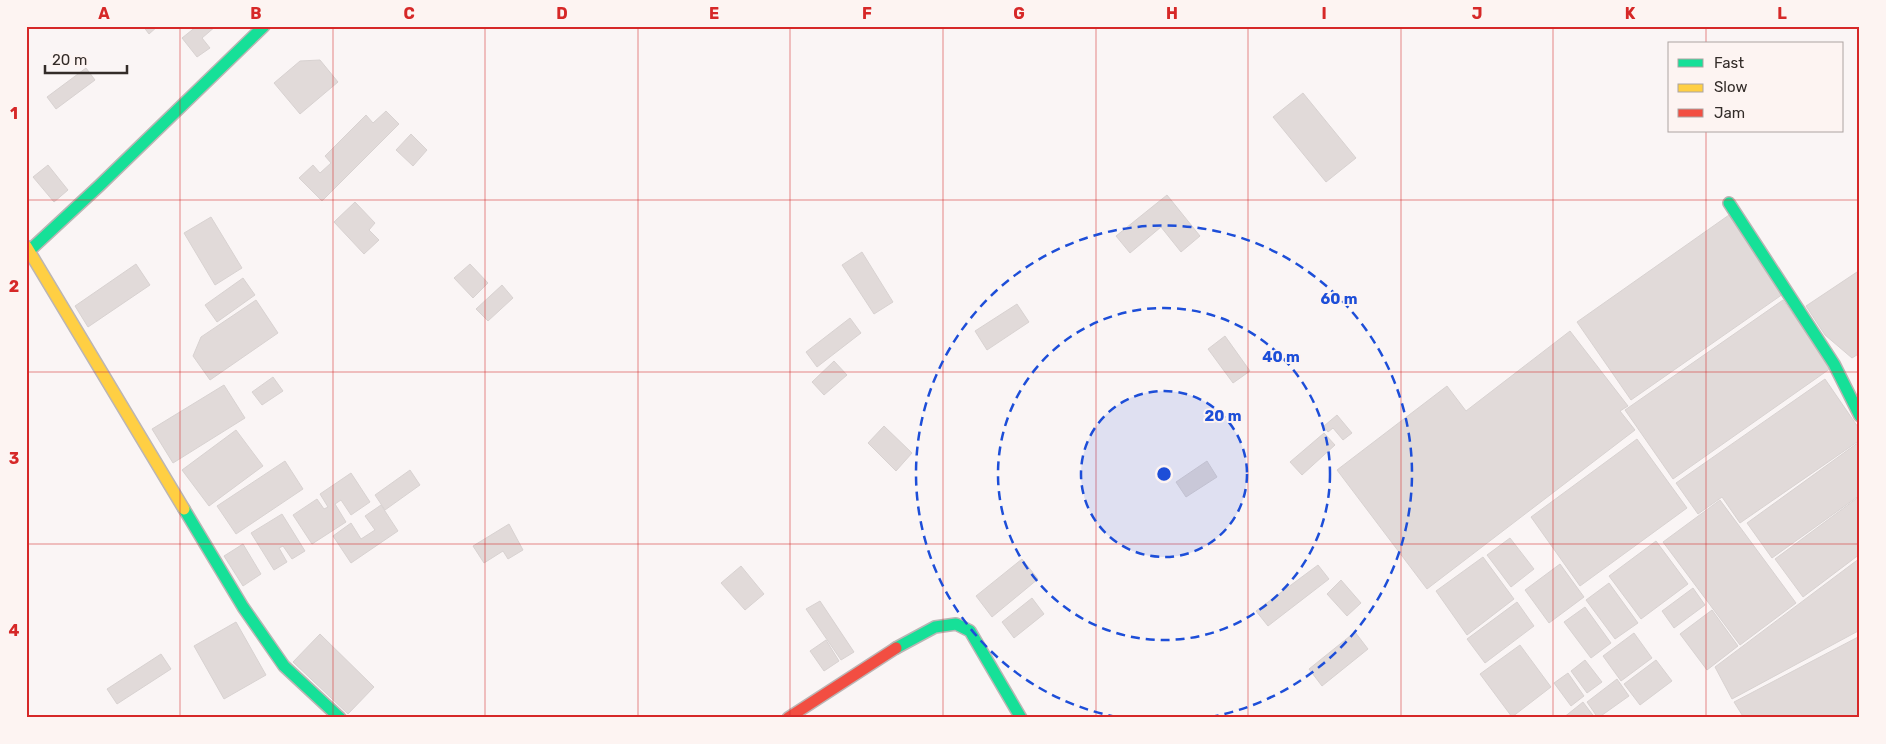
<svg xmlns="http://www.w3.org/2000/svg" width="1886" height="744" font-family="Rubik,sans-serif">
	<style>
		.building { fill: #e1dad9; stroke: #d8d2d1 }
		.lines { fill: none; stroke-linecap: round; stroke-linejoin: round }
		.fast-casing { stroke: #bbb5b4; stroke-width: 14 }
		.slow-casing { stroke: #bbb5b4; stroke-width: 14 }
		.jam-casing { stroke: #bbb5b4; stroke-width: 14 }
		.fast { stroke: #16e098; stroke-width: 11 }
		.slow { stroke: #ffcf43; stroke-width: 11 }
		.jam { stroke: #f24e42; stroke-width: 11 }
		.grid { fill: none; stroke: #d62828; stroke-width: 1; stroke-opacity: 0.55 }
		.ring { fill: none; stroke: #1d4ed8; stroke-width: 2.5; stroke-dasharray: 9 6 }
		.centre { fill: #1d4ed8; stroke: #fdf4f2; stroke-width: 2.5 }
		.ring-label { font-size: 15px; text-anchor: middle; font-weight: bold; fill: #1d4ed8; stroke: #fdf4f2; stroke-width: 4; stroke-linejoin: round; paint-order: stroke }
		.neatline { fill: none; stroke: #d62828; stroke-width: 2 }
		.grid-label { font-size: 16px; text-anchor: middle; font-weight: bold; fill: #d62828 }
	</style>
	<rect width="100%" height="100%" fill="#faf5f5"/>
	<path class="building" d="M 143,26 L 158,26 L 149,34 Z
		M 197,26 L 216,26 L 202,38 L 210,48 L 197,57 L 182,38 Z
		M 320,60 L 338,82 L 300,114 L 274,83 L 300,61 Z
		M 86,68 L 95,80 L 56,109 L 47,97 Z
		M 1303,93 L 1356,158 L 1326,182 L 1273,117 Z
		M 386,111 L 399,124 L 322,201 L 299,178 L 313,165 L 320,173 L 331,163 L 325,156 L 366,115 L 373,123 Z
		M 411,134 L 427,150 L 413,166 L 396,150 Z
		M 48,165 L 68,190 L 54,202 L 33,177 Z
		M 1167,195 L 1200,236 L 1181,252 L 1161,227 L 1130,253 L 1116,236 Z
		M 355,202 L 375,223 L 369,230 L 379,240 L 364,254 L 334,222 Z
		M 1729,215 L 1783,294 L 1631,400 L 1577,322 Z
		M 211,217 L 242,268 L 215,285 L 184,233 Z
		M 862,252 L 893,302 L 874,314 L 842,265 Z
		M 136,264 L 150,285 L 88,327 L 75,306 Z
		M 470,264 L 488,283 L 473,298 L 454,278 Z
		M 1860,270 L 1860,353 L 1852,358 L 1825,335 L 1806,306 Z
		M 243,278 L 255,295 L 217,322 L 205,305 Z
		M 502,285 L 513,298 L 488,321 L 476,309 Z
		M 256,300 L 278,333 L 210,380 L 193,356 L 201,337 Z
		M 1783,300 L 1831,368 L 1673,479 L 1625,410 Z
		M 1017,304 L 1029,322 L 987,350 L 975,331 Z
		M 850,318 L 861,333 L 817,367 L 806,352 Z
		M 1570,331 L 1628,406 L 1620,411 L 1635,430 L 1427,589 L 1337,470 L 1447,386 L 1466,411 Z
		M 1225,336 L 1250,371 L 1233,383 L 1208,349 Z
		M 834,361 L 847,375 L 824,395 L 812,382 Z
		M 273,377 L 283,391 L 262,405 L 252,392 Z
		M 1825,379 L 1860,430 L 1860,440 L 1740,523 L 1722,497 L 1698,514 L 1676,483 Z
		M 224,385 L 245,418 L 173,463 L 152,429 Z
		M 1337,415 L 1352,433 L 1343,440 L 1333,428 L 1328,432 L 1324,426 Z
		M 884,426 L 912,453 L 896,471 L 868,443 Z
		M 236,430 L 263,466 L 209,506 L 182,470 Z
		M 1324,433 L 1335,445 L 1302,475 L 1290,462 Z
		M 1637,439 L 1687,508 L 1580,586 L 1531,517 Z
		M 1859,442 L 1860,495 L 1772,558 L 1747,523 Z
		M 285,461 L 303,489 L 236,534 L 217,506 Z
		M 1207,461 L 1217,477 L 1186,497 L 1176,482 Z
		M 410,470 L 420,485 L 385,510 L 375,495 Z
		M 351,473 L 370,502 L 351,515 L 341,500 L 335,504 L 346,522 L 312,544 L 293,515 L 317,499 L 324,509 L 328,507 L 320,494 Z
		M 1860,496 L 1860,554 L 1803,597 L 1775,559 Z
		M 1720,500 L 1796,603 L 1740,645 L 1663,542 Z
		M 381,505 L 398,531 L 351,563 L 333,536 L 351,523 L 361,539 L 375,530 L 365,516 Z
		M 282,514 L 305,551 L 292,559 L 283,546 L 279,548 L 287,562 L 274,570 L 251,533 Z
		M 509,524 L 523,550 L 508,559 L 503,551 L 484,563 L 473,546 Z
		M 1510,538 L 1534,569 L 1511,587 L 1487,555 Z
		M 1656,541 L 1688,584 L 1641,619 L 1609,576 Z
		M 243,544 L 261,574 L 243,586 L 224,556 Z
		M 1483,557 L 1514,599 L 1467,635 L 1436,591 Z
		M 1860,558 L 1860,630 L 1732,699 L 1715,667 Z
		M 1022,559 L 1038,579 L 992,617 L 976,596 Z
		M 1560,564 L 1584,597 L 1549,623 L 1525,590 Z
		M 1318,565 L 1329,579 L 1268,626 L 1256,611 Z
		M 741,566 L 764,594 L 745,610 L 721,583 Z
		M 1341,580 L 1361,603 L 1347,616 L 1327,594 Z
		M 1609,583 L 1638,623 L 1615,639 L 1586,600 Z
		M 1693,588 L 1705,605 L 1674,628 L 1662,611 Z
		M 1032,598 L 1044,614 L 1014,638 L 1002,622 Z
		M 820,601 L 854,652 L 841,660 L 806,609 Z
		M 1517,602 L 1534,626 L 1485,663 L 1467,639 Z
		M 1585,607 L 1611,643 L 1591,658 L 1564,622 Z
		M 1712,610 L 1738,646 L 1707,670 L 1680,634 Z
		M 236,622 L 266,675 L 224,699 L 194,646 Z
		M 1355,632 L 1368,649 L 1322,686 L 1309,669 Z
		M 1634,633 L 1652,658 L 1621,681 L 1603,656 Z
		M 320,634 L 374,687 L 348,714 L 293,662 Z
		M 1860,636 L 1860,718 L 1744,718 L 1734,702 Z
		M 826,640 L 839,661 L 824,671 L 810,651 Z
		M 1520,645 L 1551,687 L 1512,717 L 1480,674 Z
		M 161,654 L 171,669 L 117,704 L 107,689 Z
		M 1585,660 L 1602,682 L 1587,693 L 1571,671 Z
		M 1656,660 L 1672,681 L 1640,705 L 1624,684 Z
		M 1568,673 L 1584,696 L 1571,706 L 1554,683 Z
		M 1617,679 L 1629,696 L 1598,718 L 1587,702 Z
		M 1583,702 L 1595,718 L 1563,718 Z"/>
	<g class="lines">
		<g class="fast-casing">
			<path id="fast" d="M 1729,203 L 1834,364 L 1860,416
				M 26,251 L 29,251 L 99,186 L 264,26
				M 184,509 L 243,607 L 284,666 L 340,718
				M 896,648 L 935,627 L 956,624 L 970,631 L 1021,718"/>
		</g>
		<g class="slow-casing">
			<path id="slow" d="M 26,246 L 184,509"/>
		</g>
		<g class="jam-casing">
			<path id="jam" d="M 788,718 L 896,648"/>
		</g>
		<use href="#fast" class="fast"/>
		<use href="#slow" class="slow"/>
		<use href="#jam" class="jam"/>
	</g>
	<path class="grid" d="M 180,26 L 180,718M 333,26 L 333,718M 485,26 L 485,718M 638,26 L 638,718M 790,26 L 790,718M 943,26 L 943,718M 1096,26 L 1096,718M 1248,26 L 1248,718M 1401,26 L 1401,718M 1553,26 L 1553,718M 1706,26 L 1706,44M 1706,131 L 1706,718M 26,200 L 1860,200M 26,372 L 1860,372M 26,544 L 1860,544"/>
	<circle cx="1164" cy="474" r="83" fill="#1d4ed8" fill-opacity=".12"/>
	<g class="ring">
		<circle cx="1164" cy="474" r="83"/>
		<circle cx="1164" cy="474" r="166"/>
		<path d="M1117 717A248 248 0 1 1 1211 717"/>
	</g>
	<circle cx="1164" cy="474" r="8" class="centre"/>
	<g class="ring-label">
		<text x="1339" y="304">60 m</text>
		<text x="1281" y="362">40 m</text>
		<text x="1223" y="421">20 m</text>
	</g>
	<rect width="1886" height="744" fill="none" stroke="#fdf4f2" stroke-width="55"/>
	<rect x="1668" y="42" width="175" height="90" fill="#fdf4f2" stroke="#aca4a2"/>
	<rect x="1678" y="59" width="25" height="8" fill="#16e098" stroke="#aca4a2"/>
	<text x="1714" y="68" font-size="15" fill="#332c29">Fast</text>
	<rect x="1678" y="84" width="25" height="8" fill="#ffcf43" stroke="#aca4a2"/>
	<text x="1714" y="92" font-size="15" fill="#332c29">Slow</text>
	<rect x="1678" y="109" width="25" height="8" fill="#f24e42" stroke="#aca4a2"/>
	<text x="1714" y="118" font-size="15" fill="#332c29">Jam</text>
	<path d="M45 65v8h82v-8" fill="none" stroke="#332c29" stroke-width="2.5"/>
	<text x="52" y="65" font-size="15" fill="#332c29" stroke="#fdf4f2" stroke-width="4" paint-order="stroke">20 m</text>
	<rect x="28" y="28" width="1830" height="688" class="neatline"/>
	<g class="grid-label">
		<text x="104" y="19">A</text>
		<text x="256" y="19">B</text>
		<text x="409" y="19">C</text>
		<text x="562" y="19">D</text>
		<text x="714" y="19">E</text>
		<text x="867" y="19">F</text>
		<text x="1019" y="19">G</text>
		<text x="1172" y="19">H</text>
		<text x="1324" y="19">I</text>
		<text x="1477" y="19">J</text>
		<text x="1630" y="19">K</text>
		<text x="1782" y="19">L</text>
		<text x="14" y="119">1</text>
		<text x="14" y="292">2</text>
		<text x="14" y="464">3</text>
		<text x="14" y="636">4</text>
	</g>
</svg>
